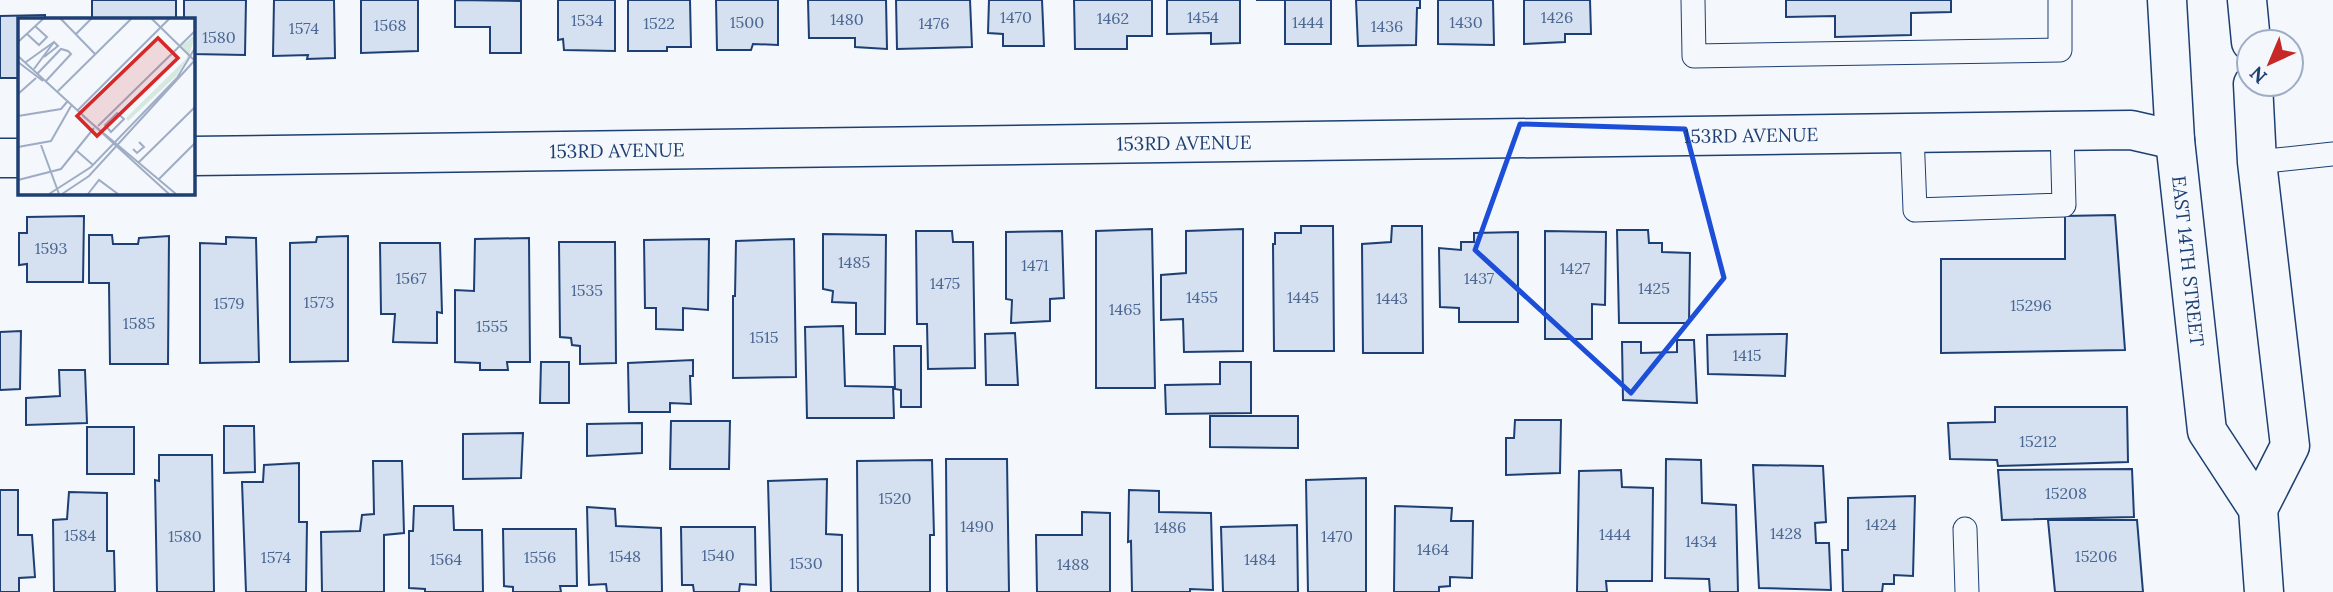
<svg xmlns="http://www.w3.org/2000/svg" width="2333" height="592" font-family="Lora,serif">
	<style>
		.building { fill: #d5e0f0; stroke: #1d3f73; stroke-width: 2 }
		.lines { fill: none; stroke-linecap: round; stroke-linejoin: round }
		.lane-casing { stroke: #1d3f73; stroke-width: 25 }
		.street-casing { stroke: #1d3f73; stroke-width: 41 }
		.primary-casing { stroke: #1d3f73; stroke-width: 41 }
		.lane { stroke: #f4f7fb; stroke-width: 23 }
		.street { stroke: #f4f7fb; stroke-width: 38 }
		.primary { stroke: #f4f7fb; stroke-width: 38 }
		.marked { fill: none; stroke: #1d4ed8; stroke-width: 5; stroke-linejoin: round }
		.labels { text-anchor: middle; stroke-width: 5; stroke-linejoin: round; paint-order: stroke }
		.number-label { font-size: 16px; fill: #4b6792 }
		.street-label { font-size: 19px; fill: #1d3f73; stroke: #f4f7fb }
		.inset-road { fill: none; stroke: #9eadc5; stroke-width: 2 }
		.view { fill: #d62828; fill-opacity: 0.15; stroke: #d62828; stroke-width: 3.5 }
		.inset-edge { fill: none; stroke: #1d3f73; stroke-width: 3.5 }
	</style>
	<rect width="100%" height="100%" fill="#f4f7fb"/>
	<path class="building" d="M 92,0 L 176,0 L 176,19 L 92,19 Z
		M 184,0 L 246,0 L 245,55 L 192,54 L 192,19 L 184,19 Z
		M 274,0 L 334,0 L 335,58 L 307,59 L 308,55 L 273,56 Z
		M 361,0 L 418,0 L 418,51 L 361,53 Z
		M 455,0 L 521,1 L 521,53 L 490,53 L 490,27 L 455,27 Z
		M 558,0 L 615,0 L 615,51 L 564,50 L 563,39 L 558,40 Z
		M 628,0 L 690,0 L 691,47 L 667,47 L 667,51 L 628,51 Z
		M 716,0 L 778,0 L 778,45 L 753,44 L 751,50 L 717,50 Z
		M 808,0 L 886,0 L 887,49 L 855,47 L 855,38 L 809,38 Z
		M 896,0 L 970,0 L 972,47 L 897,49 Z
		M 989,0 L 1042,0 L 1044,46 L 1003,46 L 1003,34 L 988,33 Z
		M 1074,0 L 1152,0 L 1152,36 L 1127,36 L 1127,49 L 1075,49 Z
		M 1167,0 L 1240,0 L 1240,43 L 1211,44 L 1211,33 L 1167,34 Z
		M 1256,0 L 1331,0 L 1331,44 L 1285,44 L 1285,0 Z
		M 1356,0 L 1420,0 L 1420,8 L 1417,8 L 1416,45 L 1358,46 Z
		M 1438,0 L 1493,0 L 1494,45 L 1438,44 Z
		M 1524,0 L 1590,0 L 1591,34 L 1565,34 L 1565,42 L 1524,44 Z
		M 1786,0 L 1951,0 L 1951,12 L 1911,13 L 1911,35 L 1835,37 L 1835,16 L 1786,17 Z
		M 45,15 L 45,19 L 19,19 L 19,78 L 0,78 L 0,16 Z
		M 2115,215 L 2125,350 L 1941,353 L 1941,259 L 2065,259 L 2065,216 Z
		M 84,216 L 83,282 L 27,282 L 27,264 L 19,265 L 19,233 L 27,233 L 27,217 Z
		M 1301,226 L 1333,226 L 1334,351 L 1274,351 L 1273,244 L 1275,244 L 1275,233 L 1301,233 Z
		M 1392,226 L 1422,226 L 1423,353 L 1363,353 L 1362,244 L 1391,242 Z
		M 1152,229 L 1155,388 L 1096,388 L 1096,231 Z
		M 1243,229 L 1243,351 L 1184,352 L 1183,319 L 1161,320 L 1161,275 L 1186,273 L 1186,231 Z
		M 1617,230 L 1648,230 L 1649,243 L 1662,243 L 1662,252 L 1690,253 L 1689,323 L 1619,323 Z
		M 916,231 L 952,231 L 953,242 L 973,242 L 975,368 L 928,369 L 927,324 L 917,324 Z
		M 1062,231 L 1064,298 L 1050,299 L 1050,321 L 1011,323 L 1012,300 L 1006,299 L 1006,232 Z
		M 1545,231 L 1606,232 L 1605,305 L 1592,304 L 1592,339 L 1545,339 Z
		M 1518,232 L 1518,322 L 1459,322 L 1459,308 L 1440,307 L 1439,248 L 1461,250 L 1461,242 L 1474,242 L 1474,233 Z
		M 823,234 L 886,235 L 885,334 L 856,334 L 856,303 L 832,302 L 833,291 L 823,289 Z
		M 89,235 L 112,235 L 113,244 L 138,244 L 139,238 L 169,236 L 168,364 L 110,364 L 109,283 L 89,283 Z
		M 348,236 L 348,361 L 290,362 L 290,243 L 316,242 L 317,237 Z
		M 226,237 L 256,238 L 259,362 L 200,363 L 200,243 L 226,244 Z
		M 529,238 L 530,362 L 507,362 L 508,370 L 480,370 L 480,363 L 455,362 L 455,290 L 474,291 L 475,239 Z
		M 709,239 L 708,310 L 683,308 L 683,330 L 656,329 L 656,308 L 645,308 L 644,240 Z
		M 794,239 L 796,377 L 733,378 L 733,296 L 735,296 L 736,241 Z
		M 559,242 L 615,242 L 616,363 L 580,364 L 580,346 L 572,345 L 571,338 L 560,337 Z
		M 380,243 L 440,243 L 442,313 L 437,312 L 437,343 L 393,342 L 395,314 L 381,314 Z
		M 843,326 L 845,386 L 893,387 L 894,418 L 807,418 L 805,327 Z
		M 21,331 L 20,389 L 0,390 L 0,332 Z
		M 1015,333 L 1018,385 L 986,385 L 985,334 Z
		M 1787,334 L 1785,376 L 1708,374 L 1707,335 Z
		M 1677,340 L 1694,340 L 1697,403 L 1623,400 L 1622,342 L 1641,342 L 1641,353 L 1677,352 Z
		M 894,346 L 921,346 L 921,407 L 901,407 L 901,390 L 895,389 Z
		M 693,360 L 693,376 L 690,376 L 691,404 L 670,403 L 670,412 L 629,412 L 628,363 Z
		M 541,362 L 569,362 L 569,403 L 540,403 Z
		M 1220,362 L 1251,362 L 1251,413 L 1166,414 L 1165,385 L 1220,384 Z
		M 59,370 L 85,370 L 87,423 L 26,425 L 26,398 L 60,396 Z
		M 1995,407 L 2127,407 L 2128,462 L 1998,466 L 1997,460 L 1950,459 L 1948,423 L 1995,422 Z
		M 1210,416 L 1298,416 L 1298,448 L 1210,447 Z
		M 1515,420 L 1561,420 L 1560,473 L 1506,475 L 1506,438 L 1514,438 Z
		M 671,421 L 730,421 L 729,469 L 670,469 Z
		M 642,423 L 642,453 L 587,456 L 587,424 Z
		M 224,426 L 254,426 L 255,472 L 224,473 Z
		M 87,427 L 134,427 L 134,474 L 87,474 Z
		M 523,433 L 521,478 L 463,479 L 463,434 Z
		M 159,455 L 212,455 L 214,592 L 157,592 L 155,480 L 159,481 Z
		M 946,459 L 1007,459 L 1009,592 L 947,592 Z
		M 1666,459 L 1701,460 L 1702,503 L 1736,505 L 1738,592 L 1710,592 L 1709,579 L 1665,578 Z
		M 932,460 L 934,535 L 930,535 L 930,592 L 858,592 L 857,461 Z
		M 373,461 L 402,461 L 404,533 L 384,535 L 384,592 L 322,592 L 321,532 L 360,531 L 362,515 L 374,514 Z
		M 299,463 L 299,522 L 307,522 L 306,592 L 246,592 L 242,482 L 263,482 L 264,465 Z
		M 1753,465 L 1823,466 L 1826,522 L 1815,523 L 1816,543 L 1829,543 L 1831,590 L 1759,588 Z
		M 2132,469 L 2134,517 L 2002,520 L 1998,470 Z
		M 1621,470 L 1622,487 L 1653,488 L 1652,581 L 1606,581 L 1607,592 L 1577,592 L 1579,471 Z
		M 1366,478 L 1366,592 L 1308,592 L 1306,480 Z
		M 827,479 L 826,534 L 842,535 L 842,592 L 771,592 L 768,481 Z
		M 0,490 L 18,490 L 18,535 L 32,535 L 35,577 L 19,578 L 19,592 L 0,592 Z
		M 1129,490 L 1159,491 L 1159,512 L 1211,513 L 1213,590 L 1190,589 L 1190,592 L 1132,592 L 1131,541 L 1128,542 Z
		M 69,492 L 107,493 L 107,551 L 114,551 L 115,592 L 54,592 L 53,520 L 67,519 Z
		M 1915,496 L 1913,576 L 1894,575 L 1894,584 L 1883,584 L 1882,592 L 1843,592 L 1842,550 L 1848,550 L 1848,498 Z
		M 414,506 L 453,506 L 454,530 L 482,530 L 483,592 L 425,592 L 425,589 L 409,588 L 409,531 L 413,531 Z
		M 1395,506 L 1452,508 L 1451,521 L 1473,521 L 1472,578 L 1450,577 L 1450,586 L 1439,587 L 1439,592 L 1394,592 Z
		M 587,507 L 615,509 L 616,526 L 661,528 L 662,592 L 607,592 L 606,584 L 589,585 Z
		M 1082,512 L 1110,513 L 1110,592 L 1037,592 L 1036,535 L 1082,535 Z
		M 2048,520 L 2137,520 L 2143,592 L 2055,592 Z
		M 1297,525 L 1298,592 L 1223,592 L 1221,527 Z
		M 681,527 L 755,527 L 756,585 L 740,584 L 739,592 L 694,592 L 693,585 L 682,585 Z
		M 503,529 L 576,529 L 577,586 L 560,586 L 561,592 L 513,592 L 513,587 L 504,586 Z"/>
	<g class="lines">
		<g class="lane-casing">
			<path id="lane" d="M 1693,0 L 1694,56 L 2060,50 L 2060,0
				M 1912,133 L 1915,210 L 2064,205 L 2062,131
				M 2257,162 L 2333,154
				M 1965,529 L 1967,592"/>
		</g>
		<g class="street-casing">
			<g id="street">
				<path id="s1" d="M 192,156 L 2131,130 L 2175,140"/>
				<path d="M 0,158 L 19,158"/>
			</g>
		</g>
		<g class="primary-casing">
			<g id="primary">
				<path id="s2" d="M 2167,0 L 2175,140 L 2207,431 L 2258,509 L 2264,592"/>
				<path d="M 2247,0 L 2251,42"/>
				<path d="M 2253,84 L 2257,162 L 2290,446 L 2258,509"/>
			</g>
		</g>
		<use href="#lane" class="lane"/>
		<use href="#street" class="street"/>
		<use href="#primary" class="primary"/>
	</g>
	<path class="marked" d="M 1520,124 L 1685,129 L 1724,278 L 1631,393 L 1475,250 Z"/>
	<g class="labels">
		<g class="number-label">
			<text x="1016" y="23">1470</text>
			<text x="1203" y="23">1454</text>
			<text x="1557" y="23">1426</text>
			<text x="1113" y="24">1462</text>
			<text x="847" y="25">1480</text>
			<text x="587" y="26">1534</text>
			<text x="747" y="28">1500</text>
			<text x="1308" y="28">1444</text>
			<text x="1466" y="28">1430</text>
			<text x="659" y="29">1522</text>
			<text x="934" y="29">1476</text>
			<text x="390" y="31">1568</text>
			<text x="1387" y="32">1436</text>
			<text x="304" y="34">1574</text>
			<text x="219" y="43">1580</text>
			<text x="51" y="254">1593</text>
			<text x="854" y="268">1485</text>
			<text x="1035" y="271">1471</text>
			<text x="1575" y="274">1427</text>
			<text x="411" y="284">1567</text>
			<text x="1479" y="284">1437</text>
			<text x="945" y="289">1475</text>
			<text x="1654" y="294">1425</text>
			<text x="587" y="296">1535</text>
			<text x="1202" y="303">1455</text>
			<text x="1303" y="303">1445</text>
			<text x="1392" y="304">1443</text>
			<text x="319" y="308">1573</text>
			<text x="229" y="309">1579</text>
			<text x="2031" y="311">15296</text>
			<text x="1125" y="315">1465</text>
			<text x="139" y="329">1585</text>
			<text x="492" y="332">1555</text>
			<text x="764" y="343">1515</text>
			<text x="1747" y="361">1415</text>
			<text x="2038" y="447">15212</text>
			<text x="2066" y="499">15208</text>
			<text x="895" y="504">1520</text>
			<text x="1881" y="530">1424</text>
			<text x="977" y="532">1490</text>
			<text x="1170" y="533">1486</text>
			<text x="1786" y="539">1428</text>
			<text x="1615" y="540">1444</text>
			<text x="80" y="541">1584</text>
			<text x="185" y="542">1580</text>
			<text x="1337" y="542">1470</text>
			<text x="1701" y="547">1434</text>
			<text x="1433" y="555">1464</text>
			<text x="718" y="561">1540</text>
			<text x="625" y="562">1548</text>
			<text x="2096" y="562">15206</text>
			<text x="276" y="563">1574</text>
			<text x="540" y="563">1556</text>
			<text x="446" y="565">1564</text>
			<text x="1260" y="565">1484</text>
			<text x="806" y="569">1530</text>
			<text x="1073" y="570">1488</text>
		</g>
		<g class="street-label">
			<text dy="7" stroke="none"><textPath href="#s1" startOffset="1559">153RD AVENUE</textPath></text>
			<text dy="7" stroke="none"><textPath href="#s1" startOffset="992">153RD AVENUE</textPath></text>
			<text dy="7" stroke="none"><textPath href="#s1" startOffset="425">153RD AVENUE</textPath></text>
			<text dy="7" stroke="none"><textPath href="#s2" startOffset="262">EAST 14TH STREET</textPath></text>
		</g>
	</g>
	<g transform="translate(18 18)">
		<rect width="177" height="177" fill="#f4f7fb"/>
		<path d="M 177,17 L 171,38 L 158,58 L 110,103 L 108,100 L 168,41 L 170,36 L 163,28 Z" fill="#d7e8df"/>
		<path class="inset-road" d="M 42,0 L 77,36M 133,0 L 177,43M 9,16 L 21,27 L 29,19 L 17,8M 58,16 L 74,0M 0,24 L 26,0M 0,38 L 151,176M 0,44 L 25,63M 8,44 L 36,24M 16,51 L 36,24 L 40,28 L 26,39M 20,55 L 43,31 L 50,33 L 53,36 L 28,63M 40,73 L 114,0M 0,76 L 18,60M 59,93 L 152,0M 99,95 L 106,101 L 93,114 L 87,107 ZM 0,98 L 43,91 L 49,84M 65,98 L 158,176M 80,108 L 177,13M 23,127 L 41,176M 0,129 L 33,123 L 53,88M 115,131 L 119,135 L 126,129 L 121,124M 59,133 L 75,147M 120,145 L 177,89M 0,162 L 43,151 L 76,110M 140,162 L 177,125M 31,176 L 73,149 L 159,60 L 177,30M 44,176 L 71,158 L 177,42M 70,176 L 81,162 L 100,176"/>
		<path class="view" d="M 140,20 L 160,40 L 79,118 L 59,98 Z"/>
		<rect width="177" height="177" class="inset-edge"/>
	</g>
	<g transform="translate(2270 63) rotate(224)"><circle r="33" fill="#f4f7fb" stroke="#9eadc5" stroke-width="2"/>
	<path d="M0-5L12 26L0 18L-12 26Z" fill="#c62828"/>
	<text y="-10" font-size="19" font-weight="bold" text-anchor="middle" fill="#1d3f73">N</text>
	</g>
</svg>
